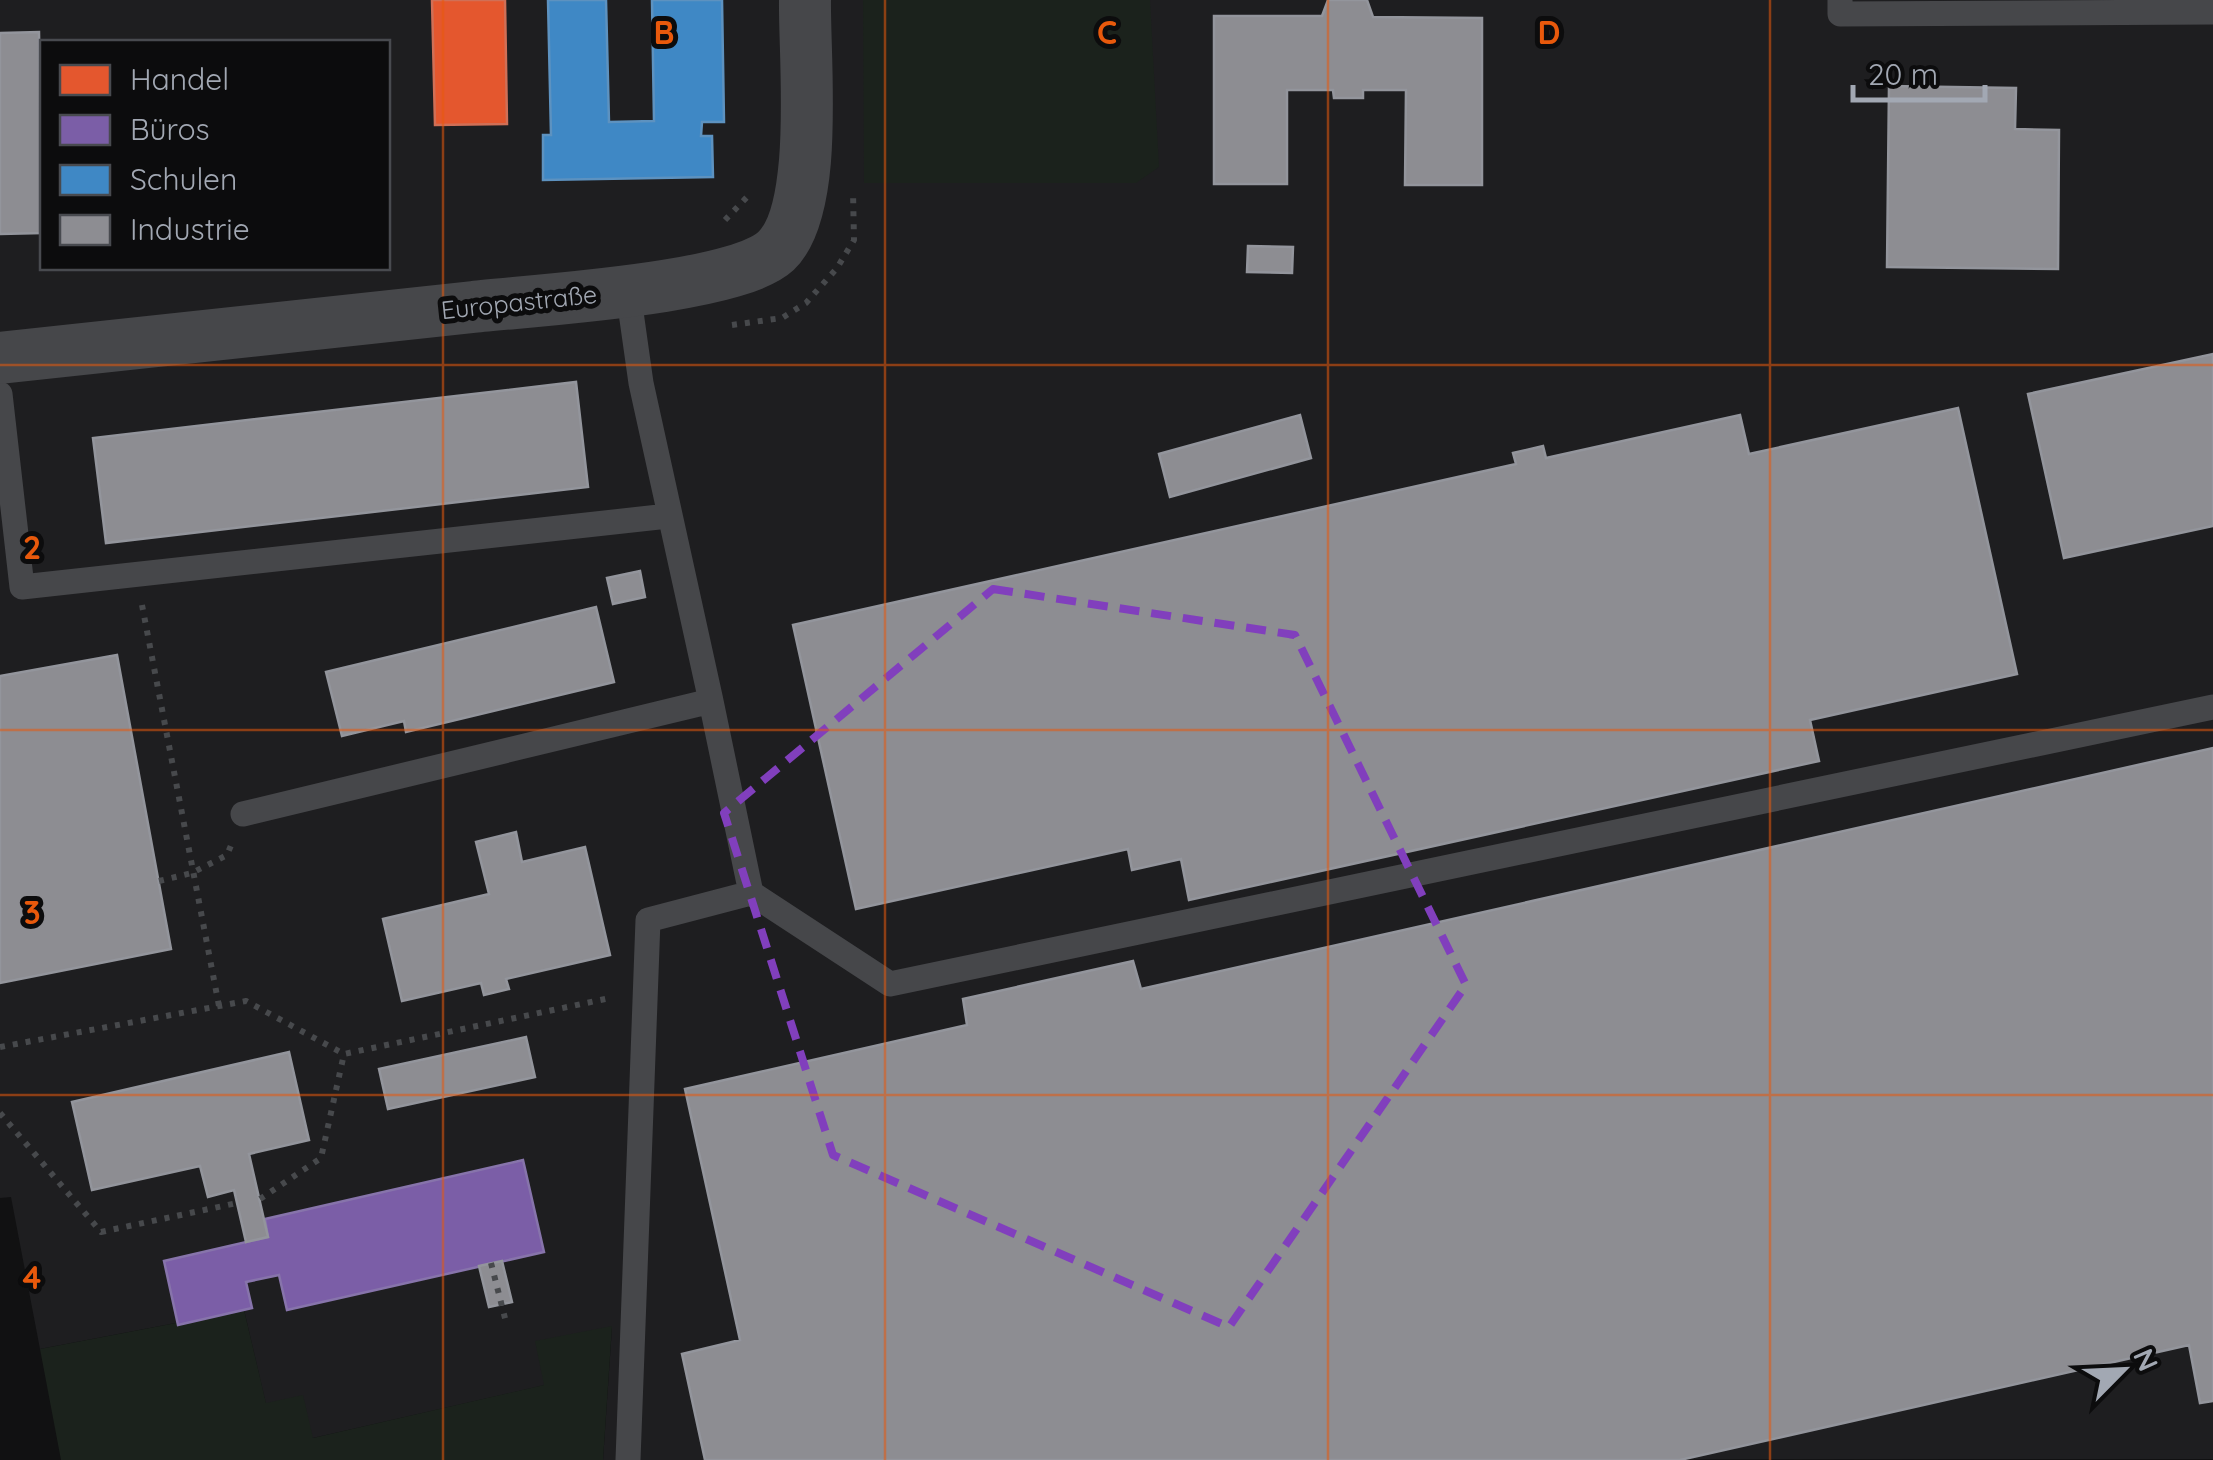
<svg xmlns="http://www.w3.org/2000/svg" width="2213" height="1460" font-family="Quicksand,sans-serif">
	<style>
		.built { fill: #1e1e20; fill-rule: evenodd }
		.green { fill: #1b221c }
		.shops { fill: #e4572e; stroke: #d06f56; stroke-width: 2.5 }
		.offices { fill: #7b5ea7; stroke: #8774ab; stroke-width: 2.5 }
		.schools { fill: #3f88c5; stroke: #5d92c0; stroke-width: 2.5 }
		.industry { fill: #8d8d92; stroke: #93959c; stroke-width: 2.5 }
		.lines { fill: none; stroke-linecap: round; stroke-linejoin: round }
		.path { stroke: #47494c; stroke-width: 6; stroke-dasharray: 5 8; stroke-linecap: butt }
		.lane { stroke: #46474a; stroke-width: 25 }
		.street { stroke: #46474a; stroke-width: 52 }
		.marked { fill: none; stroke: #813fbd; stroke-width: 8; stroke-dasharray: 20 12; stroke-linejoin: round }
		.grid { fill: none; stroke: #e8590c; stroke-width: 2.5; stroke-opacity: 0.55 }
		.labels { text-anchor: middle; stroke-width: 10; stroke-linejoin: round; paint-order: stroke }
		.street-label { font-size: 25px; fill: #a2a8b3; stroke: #0c0c0d }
		.grid-label { font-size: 32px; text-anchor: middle; font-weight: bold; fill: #e8590c; stroke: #0c0c0d; stroke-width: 10; stroke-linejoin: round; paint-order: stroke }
	</style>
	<rect width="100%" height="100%" fill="#111112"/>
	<path class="built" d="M 0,0 L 2213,0 L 2213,1459 L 603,1460 L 612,1327 L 545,1385 L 313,1438 L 266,1404 L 244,1310 L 40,1349 L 11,1197 L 0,1198 ZM 42,42 L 388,42 L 388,268 L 42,268 Z"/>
	<path class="green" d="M 863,0 L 1150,0 L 1159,167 L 1136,183 L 864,183 Z
		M 244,1310 L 266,1403 L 303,1395 L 313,1438 L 544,1385 L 535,1341 L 612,1326 L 603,1460 L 61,1460 L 40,1349 Z"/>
	<path class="shops" d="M 432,0 L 505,0 L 507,124 L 435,125 Z"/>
	<path class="offices" d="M 523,1160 L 544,1252 L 287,1310 L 279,1275 L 246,1282 L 252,1308 L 178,1325 L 164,1261 L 268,1237 L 265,1219 Z"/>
	<path class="schools" d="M 548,0 L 606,0 L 609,122 L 654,121 L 652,0 L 722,0 L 724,122 L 702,122 L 701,136 L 712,136 L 713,177 L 543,180 L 543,135 L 551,135 Z"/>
	<path class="industry" d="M 1328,0 L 1367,0 L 1373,17 L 1482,18 L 1482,185 L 1405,185 L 1406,90 L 1363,90 L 1363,98 L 1334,98 L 1333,90 L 1287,90 L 1287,184 L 1214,184 L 1214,16 L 1322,16 Z
		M 39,32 L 42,233 L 0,234 L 0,33 Z
		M 1889,86 L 2016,88 L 2015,129 L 2059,130 L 2058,269 L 1887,267 Z
		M 1248,246 L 1293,247 L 1292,273 L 1247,272 Z
		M 2213,354 L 2213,526 L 2064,558 L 2028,394 Z
		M 576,382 L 588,487 L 106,543 L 93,438 Z
		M 1958,408 L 2017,674 L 1810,720 L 1819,761 L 1189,900 L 1181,859 L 1132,870 L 1128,849 L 856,909 L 793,625 L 1516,464 L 1513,453 L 1543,446 L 1546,458 L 1740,415 L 1749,454 Z
		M 1300,415 L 1311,458 L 1170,497 L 1159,454 Z
		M 640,571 L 645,597 L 613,604 L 607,578 Z
		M 596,607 L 614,682 L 406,732 L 404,721 L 342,736 L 326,672 Z
		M 117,655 L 171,949 L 0,983 L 0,676 Z
		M 2213,748 L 2213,1401 L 2200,1403 L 2189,1345 L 1680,1460 L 705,1460 L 682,1354 L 740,1340 L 685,1089 L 967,1025 L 963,999 L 1133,961 L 1141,989 Z
		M 516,832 L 522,862 L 585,847 L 610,955 L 506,979 L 509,989 L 484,995 L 481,983 L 402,1001 L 383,919 L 489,894 L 476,842 Z
		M 526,1037 L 535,1077 L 388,1109 L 379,1069 Z
		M 289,1052 L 309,1140 L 249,1154 L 268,1237 L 246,1242 L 234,1190 L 208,1197 L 200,1166 L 92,1190 L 72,1102 Z
		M 502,1261 L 512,1302 L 489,1307 L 479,1266 Z"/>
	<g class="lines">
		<path class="path" d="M 725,220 L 747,197
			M 732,325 L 782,318 L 806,303 L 837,268 L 854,240 L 853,191
			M 142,605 L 219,1006
			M 159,881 L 192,873 L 227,855 L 232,843
			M 0,1047 L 246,1001 L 344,1054
			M 0,1113 L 101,1232 L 237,1203
			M 260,1199 L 321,1158 L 344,1054 L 610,998
			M 491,1263 L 507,1326"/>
		<path class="lane" d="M 1840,0 L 1840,14 L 2213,12
			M 0,394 L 22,587 L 668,516
			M 711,701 L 751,893 L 890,984 L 2213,707
			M 243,814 L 711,701 L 641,383 L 628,291
			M 628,1460 L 648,920 L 751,893"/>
		<path class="street" d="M 0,358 C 158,341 316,324 473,307 C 535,300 735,289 776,251 C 820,209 804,59 805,0"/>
	</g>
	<path class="marked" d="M 993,589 L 1295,635 L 1466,985 L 1229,1327 L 833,1155 L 724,813 Z"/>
	<path class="grid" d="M 443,0 L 443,1460M 885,0 L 885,1460M 1328,0 L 1328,1460M 1770,0 L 1770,1460M 0,365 L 2213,365M 0,730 L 2213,730M 0,1095 L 2213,1095"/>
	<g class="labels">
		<g class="street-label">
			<text transform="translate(519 302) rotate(-6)" y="9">Europastraße</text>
		</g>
	</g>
	<g class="grid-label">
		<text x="664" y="44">B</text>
		<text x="1107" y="44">C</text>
		<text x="1549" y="44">D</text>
		<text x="32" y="559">2</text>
		<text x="32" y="924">3</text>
		<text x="32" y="1289">4</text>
	</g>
	<rect x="40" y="40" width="350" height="230" fill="#0c0c0d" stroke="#484a4f" stroke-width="2.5"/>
	<rect x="60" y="65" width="50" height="30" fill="#e4572e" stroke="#484a4f" stroke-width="2.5"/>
	<text x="130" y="90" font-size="30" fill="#a2a8b3">Handel</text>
	<rect x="60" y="115" width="50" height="30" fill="#7b5ea7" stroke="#484a4f" stroke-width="2.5"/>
	<text x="130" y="140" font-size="30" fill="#a2a8b3">Büros</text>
	<rect x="60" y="165" width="50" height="30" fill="#3f88c5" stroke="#484a4f" stroke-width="2.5"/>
	<text x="130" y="190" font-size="30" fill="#a2a8b3">Schulen</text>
	<rect x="60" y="215" width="50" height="30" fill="#8d8d92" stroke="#484a4f" stroke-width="2.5"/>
	<text x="130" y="240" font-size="30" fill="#a2a8b3">Industrie</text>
	<g transform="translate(2123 1370) rotate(66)" stroke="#0c0c0d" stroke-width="8" paint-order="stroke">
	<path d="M0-8L18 38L0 25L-18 38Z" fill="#a2a8b3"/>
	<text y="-15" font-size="28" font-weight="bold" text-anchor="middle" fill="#a2a8b3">N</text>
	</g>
	<path d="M1853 85v15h132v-15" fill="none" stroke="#a2a8b3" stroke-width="5"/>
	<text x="1868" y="85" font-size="30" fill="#a2a8b3" stroke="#0c0c0d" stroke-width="8" paint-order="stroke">20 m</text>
</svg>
